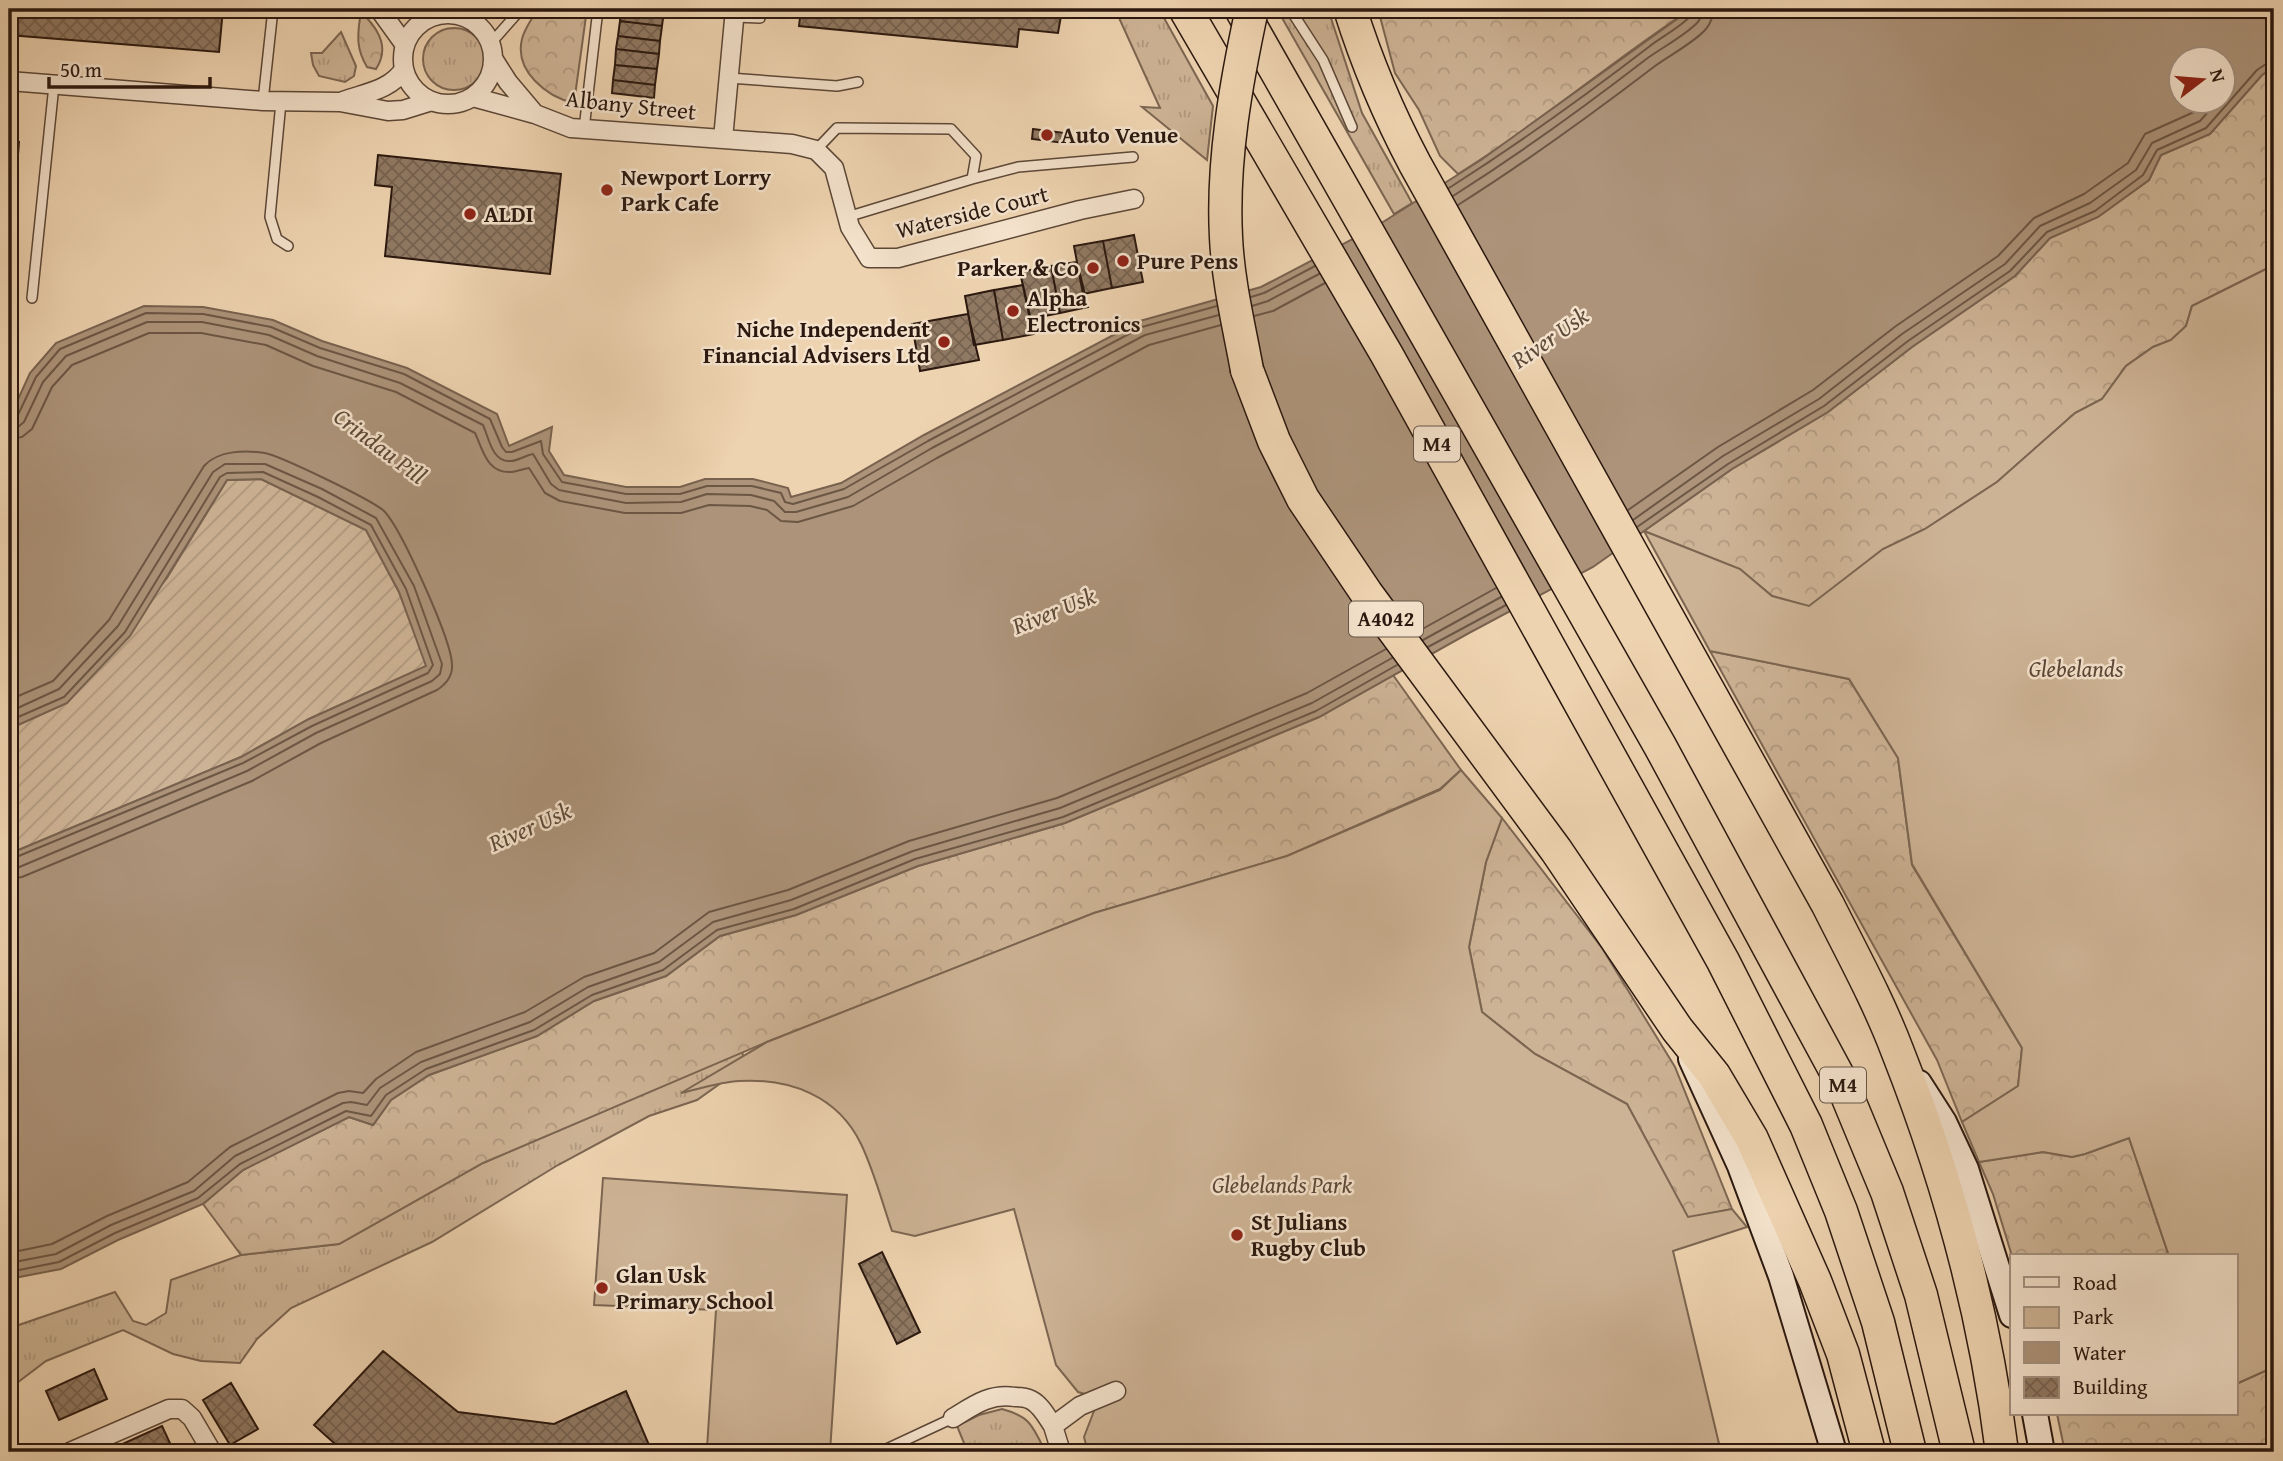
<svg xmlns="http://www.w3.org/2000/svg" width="2283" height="1461" font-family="'Gentium Book Plus',serif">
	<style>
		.grass { fill: url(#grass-tufts); stroke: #7c6652; stroke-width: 2 }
		.forest { fill: url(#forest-crowns); stroke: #7c6652; stroke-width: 2 }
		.park { fill: #cdb395; stroke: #7c6652; stroke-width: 2 }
		.garden { fill: url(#garden-furrows); stroke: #7c6652; stroke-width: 2 }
		.water { fill: #ac9379; stroke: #78624f; stroke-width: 2; fill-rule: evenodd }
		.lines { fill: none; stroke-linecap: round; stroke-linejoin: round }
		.shore { stroke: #6c5644; stroke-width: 2 }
		.building { fill: url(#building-cross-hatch); stroke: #2b180f; stroke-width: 2 }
		.lane-casing { stroke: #5c4737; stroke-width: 12 }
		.street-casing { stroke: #5c4737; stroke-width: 21 }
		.secondary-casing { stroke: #2b180f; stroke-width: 28 }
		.highway-casing { stroke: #2b180f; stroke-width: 35 }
		.lane { stroke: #f4e2cc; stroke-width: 9 }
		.street { stroke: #f4e2cc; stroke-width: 18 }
		.secondary { stroke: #f4e2cc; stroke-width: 24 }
		.highway { stroke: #eed3b0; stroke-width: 32 }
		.highway-bridge-casing { stroke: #2b180f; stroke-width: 35; stroke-linecap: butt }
		.highway-bridge { stroke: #eed3b0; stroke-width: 32 }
		.poi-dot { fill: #8f2418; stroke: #f4e2cc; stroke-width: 2.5 }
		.labels { text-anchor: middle; stroke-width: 5; stroke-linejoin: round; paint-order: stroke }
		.shield { fill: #f4e2cc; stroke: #675548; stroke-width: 2 }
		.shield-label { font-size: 21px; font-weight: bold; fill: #2b180f }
		.street-label { font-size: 23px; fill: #2b180f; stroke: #f4e2cc }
		.poi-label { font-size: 23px; font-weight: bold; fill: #2b180f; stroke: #f4e2cc; text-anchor: start }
		.park-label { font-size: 23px; font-style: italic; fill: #5c4637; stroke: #f4e2cc }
		.water-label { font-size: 24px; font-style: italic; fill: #5f4939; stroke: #f4e2cc }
	</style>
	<defs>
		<pattern id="grass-tufts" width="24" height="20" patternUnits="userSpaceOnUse" patternTransform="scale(1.75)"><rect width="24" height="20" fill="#cdb395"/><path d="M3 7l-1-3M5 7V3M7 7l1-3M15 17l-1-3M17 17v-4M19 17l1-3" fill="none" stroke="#b0997f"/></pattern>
		<pattern id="forest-crowns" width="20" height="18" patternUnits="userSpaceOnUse" patternTransform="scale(1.75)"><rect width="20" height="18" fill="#cdb395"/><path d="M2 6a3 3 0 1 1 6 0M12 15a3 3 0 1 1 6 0" fill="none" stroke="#b0997f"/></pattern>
		<pattern id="garden-furrows" width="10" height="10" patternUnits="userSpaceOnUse" patternTransform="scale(1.75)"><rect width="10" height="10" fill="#cdb395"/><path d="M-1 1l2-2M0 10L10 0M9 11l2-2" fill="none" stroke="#b0997f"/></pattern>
		<pattern id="building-cross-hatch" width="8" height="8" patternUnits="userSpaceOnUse" patternTransform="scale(1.75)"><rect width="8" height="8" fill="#907963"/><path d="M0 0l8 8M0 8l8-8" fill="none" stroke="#766250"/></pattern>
	</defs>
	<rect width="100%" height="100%" fill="#eed3b0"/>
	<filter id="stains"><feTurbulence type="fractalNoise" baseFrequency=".00286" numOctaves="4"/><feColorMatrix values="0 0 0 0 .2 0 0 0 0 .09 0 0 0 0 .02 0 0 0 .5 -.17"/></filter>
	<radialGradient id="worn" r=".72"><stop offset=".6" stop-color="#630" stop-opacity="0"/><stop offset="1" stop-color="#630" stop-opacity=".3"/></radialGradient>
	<path class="grass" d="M 1115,9 L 1159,9 L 1213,106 L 1207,160 L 1142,107 L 1160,108 Z
		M 1277,9 L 1328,9 L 1362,113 L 1412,203 L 1394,214 Z
		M423 59a31 31 0 1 1 62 0a31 31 0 1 1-62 0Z
		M 341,32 L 356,66 L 354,76 L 345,82 L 319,76 L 313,65 L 311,53 L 322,53 Z
		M 742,1052 L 746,1065 L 697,1100 L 649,1116 L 558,1165 L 432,1242 L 291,1308 L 257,1339 L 240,1363 L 201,1361 L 173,1354 L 123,1330 L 46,1361 L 9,1389 L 9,1330 L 13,1327 L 115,1292 L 133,1321 L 146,1325 L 166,1313 L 171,1280 L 241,1255 L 339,1244 L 483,1163 Z
		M 1002,1409 C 1028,1416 1032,1424 1043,1447 L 1042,1452 L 991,1452 L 966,1448 L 957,1426 L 979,1415 Z"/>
	<path class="forest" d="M 537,9 L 587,9 L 574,103 C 547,97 514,71 522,39 C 524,29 533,18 537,9 Z
		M 1378,9 L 1691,9 C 1611,61 1539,124 1458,174 L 1440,156 L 1419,110 L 1395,73 Z
		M 366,17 C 380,32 389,49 376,69 L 367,67 C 357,50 357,38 360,18 Z
		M 2274,67 L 2274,265 L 2192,306 L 2186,326 L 2171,340 L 2153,347 L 2126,366 L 2102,399 L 2075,413 L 1997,482 L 1925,529 L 1883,549 L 1809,607 L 1772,596 L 1740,569 L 1644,531 L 1732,469 L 1828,412 L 1912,347 L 2015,276 L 2050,238 L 2098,217 L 2149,180 L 2161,155 L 2210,134 L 2262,75 Z
		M 1710,651 L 1849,679 L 1898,758 L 1912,865 L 2022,1048 L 2018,1086 L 1962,1122 L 1937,1060 Z
		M 1393,675 L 1461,770 L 1440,789 L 1287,856 L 1094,913 L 767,1042 L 483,1163 L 339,1244 L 241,1255 L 203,1204 L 243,1170 L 349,1117 L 373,1125 L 391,1100 L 429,1075 L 537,1036 L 594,1001 L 666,976 L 720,936 L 796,915 L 918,866 L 1065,823 L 1319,717 Z
		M 1502,818 L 1602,948 L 1675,1067 L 1732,1209 L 1688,1218 L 1627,1104 L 1535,1054 L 1482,1012 L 1469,947 L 1486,862 Z
		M 2129,1138 L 2169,1256 L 2012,1256 L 1993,1194 L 1979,1162 L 2043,1152 L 2072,1157 L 2085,1154 Z
		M 2274,1367 L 2274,1452 L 2065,1452 L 2057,1414 L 2236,1414 L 2236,1384 Z"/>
	<path class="park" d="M 2274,265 L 2274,1367 L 2236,1384 L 2236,1256 L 2169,1256 L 2129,1138 L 2085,1154 L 2072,1157 L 2043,1152 L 1979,1162 L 1962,1122 L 2018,1086 L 2022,1048 L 1912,864 L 1898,758 L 1849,679 L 1710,651 L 1644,531 L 1740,569 L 1772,596 L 1809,606 L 1883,549 L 1925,529 L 1997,482 L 2075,413 L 2102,399 L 2126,366 L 2153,347 L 2171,340 L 2186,326 L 2192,306 Z
		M 1461,770 L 1502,818 L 1486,862 L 1469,947 L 1482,1012 L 1535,1054 L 1627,1104 L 1688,1217 L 1732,1209 L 1747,1227 L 1673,1251 L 1721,1452 L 1088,1452 L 1084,1437 L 1099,1398 L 1078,1392 L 1056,1365 L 1014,1209 L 915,1236 L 892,1231 C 882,1202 874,1171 861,1144 C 838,1096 790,1078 739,1081 C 720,1082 699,1089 681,1093 L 767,1042 L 1094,913 L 1287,856 L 1440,790 Z
		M 603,1178 L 847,1195 L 830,1452 L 782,1452 L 707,1448 L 716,1310 L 594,1305 Z"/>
	<path class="garden" d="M 261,479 L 366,530 L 399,592 L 427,666 L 309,719 L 241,757 L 9,854 L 9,729 L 67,703 L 167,578 L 227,480 Z"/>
	<path class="water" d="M 1691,9 L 2274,9 L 2274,67 L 2262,75 L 2210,134 L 2161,155 L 2149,180 L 2098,217 L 2050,238 L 2015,276 L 1912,347 L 1828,412 L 1732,469 L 1593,567 L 1469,633 L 1319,717 L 1065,823 L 918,866 L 796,915 L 720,936 L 666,976 L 594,1001 L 537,1036 L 429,1075 L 391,1100 L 373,1125 L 349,1117 L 243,1170 L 203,1204 L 118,1240 L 61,1269 L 9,1279 L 9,854 L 241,757 L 309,719 L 426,666 L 399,592 L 366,530 L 261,479 L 227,480 L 130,636 L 67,703 L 9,729 L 9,419 L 30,373 L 56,343 L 144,306 L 203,307 L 273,320 L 322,341 L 407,368 L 497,414 L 509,446 L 552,427 L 549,451 L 564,475 L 626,487 L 680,487 L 705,479 L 753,479 L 788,488 L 791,497 L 841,483 L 924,435 L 1140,321 L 1261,287 L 1372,229 L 1481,160 ZM 2182,60 L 2224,60 L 2224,102 L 2182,102 Z"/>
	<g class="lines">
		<path class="shore" d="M 1449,188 C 1518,144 1585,96 1650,46 C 1661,37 1692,21 1694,9
			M 1453,196 C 1519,154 1583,108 1645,60 C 1661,48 1683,37 1697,23 C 1701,19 1702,15 1703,9
			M 1458,205 C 1526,162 1591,115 1655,66 C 1670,55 1695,42 1706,29 C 1711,23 1713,16 1713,9
			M 1251,297 L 1264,293 L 1315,266
			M 1252,306 L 1268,301 L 1319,274
			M 1254,316 L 1273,311 L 1325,283
			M 9,420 L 17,417 L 36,377 L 60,349 L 146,313 L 203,314 L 271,327 L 320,348 L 404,374 L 490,419 L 502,447 L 506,452 L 512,452 L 541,441 L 543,454 L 562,482 L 626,494 L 680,494 L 707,486 L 752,486 L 781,493 L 785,502 L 793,504 L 844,489 L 928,441 L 1142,327 L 1217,306
			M 9,428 L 18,427 L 24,422 L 43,382 L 66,356 L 147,322 L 202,322 L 269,335 L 317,356 L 400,383 L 483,425 C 489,438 492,462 510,461 C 518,461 526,455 533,454 L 551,484 L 559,490 L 626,503 L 681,502 L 707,494 L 751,495 L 774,501 L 785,512 L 796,512 L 848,497 L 932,448 L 1145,335 L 1219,315
			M 9,439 L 22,437 L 32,429 L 52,387 L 72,365 L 149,333 L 201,333 L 266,345 L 313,366 L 396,392 L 475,433 C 483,450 487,474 512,472 C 518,471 523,469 529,468 L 545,493 L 560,501 L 625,513 L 681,513 L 709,505 L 750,506 L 767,510 L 781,521 L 798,522 L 853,506 L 937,458 L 1149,345 L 1221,325
			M 1628,510 L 1718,447 L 1813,390 L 1896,326 L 1998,256 L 2034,218 L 2084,194 L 2128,163 L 2145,134 L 2194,112 L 2203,102
			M 1633,520 L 1723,456 L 1819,399 L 1902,334 L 2005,264 L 2040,226 L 2090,203 L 2136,170 L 2152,143 L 2200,121 L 2217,102
			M 1637,527 L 1728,464 L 1824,406 L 1908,341 L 2010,271 L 2047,232 L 2095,211 L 2143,175 L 2157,150 L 2206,128 L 2257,70 L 2269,62 L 2274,62
			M 1417,632 L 1496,588
			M 1423,640 L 1501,597
			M 1428,647 L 1506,605
			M 9,700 L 53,681 L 109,620 L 204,466 C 218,450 246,450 265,453 C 280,456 375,501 385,512 C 402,531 451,639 452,664 C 453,676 446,684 437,690 L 321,743 L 252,781 L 22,877 L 9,879
			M 9,712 L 59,689 L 118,626 L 213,472 L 225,464 L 265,464 L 322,489 L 376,518 L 414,586 L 442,664 L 440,674 L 432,681 L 316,733 L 247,771 L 17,868 L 9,869
			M 9,721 L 64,697 L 125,632 L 220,477 L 227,473 L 263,472 L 318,497 L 371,525 L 406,589 L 433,665 L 428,673 L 312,726 L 243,763 L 9,860
			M 9,1253 L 52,1244 L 107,1216 L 188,1182 L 230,1147 L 338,1093 L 349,1091 L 363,1093 L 376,1079 L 416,1052 L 525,1012 L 584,977 L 654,953 L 709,912 L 788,890 L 909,841 L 1057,798 L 1307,693 L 1386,649
			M 9,1263 L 56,1254 L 111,1225 L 194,1191 L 235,1156 L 343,1103 L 351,1102 L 367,1105 L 380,1088 L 421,1062 L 530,1022 L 588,987 L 659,962 L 713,922 L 791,900 L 913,851 L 1060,808 L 1312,703 L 1392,658
			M 9,1272 L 59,1262 L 115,1233 L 198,1198 L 240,1164 L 346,1111 L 371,1116 L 386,1095 L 426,1069 L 534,1030 L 592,995 L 663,970 L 717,930 L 794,909 L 915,859 L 1063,817 L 1316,711 L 1397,665"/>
	</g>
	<path class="building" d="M 9,9 L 223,9 L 219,52 L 9,35 Z
		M 621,9 L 664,11 L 662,26 L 620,21 Z
		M 801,9 L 1061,9 L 1062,10 L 1058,33 L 1019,29 L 1017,47 L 799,26 Z
		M 620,21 L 662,26 L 660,41 L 618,36 Z
		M 618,36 L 660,41 L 659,54 L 616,49 Z
		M 616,49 L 659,54 L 657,69 L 615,65 Z
		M 615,65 L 657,69 L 655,85 L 613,80 Z
		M 613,80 L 655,85 L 654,98 L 612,93 Z
		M 1033,129 L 1065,133 L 1064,143 L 1032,139 Z
		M 9,141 L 19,142 L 17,167 L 9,166 Z
		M 378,155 L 561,174 L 550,274 L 385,256 L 392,187 L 375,185 Z
		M 1134,235 L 1143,282 L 1112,288 L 1103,241 Z
		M 1103,241 L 1112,288 L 1083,294 L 1074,246 Z
		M 1077,262 L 1088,307 L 1060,313 L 1051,266 Z
		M 1051,266 L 1060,313 L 1030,319 L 1020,272 Z
		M 1023,285 L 1034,334 L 1003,340 L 994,290 Z
		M 994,290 L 1003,340 L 974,345 L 965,296 Z
		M 968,314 L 979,360 L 920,371 L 912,324 Z
		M 882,1252 L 920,1332 L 897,1344 L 859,1264 Z
		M 383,1351 L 458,1412 L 554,1424 L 626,1391 L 652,1452 L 344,1452 L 314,1425 Z
		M 94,1369 L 107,1399 L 59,1420 L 46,1391 Z
		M 231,1383 L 258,1429 L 230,1445 L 203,1400 Z
		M 162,1426 L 174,1452 L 105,1452 Z"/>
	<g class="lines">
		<g class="lane-casing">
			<path id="lane" d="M 1290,9 L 1323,60 L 1352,127
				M 453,13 L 478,9
				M 735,17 L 760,18 L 761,9
				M 491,43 L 521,9
				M 729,78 L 837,86 L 858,82
				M 263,101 L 273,9
				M 281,102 L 270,217 L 277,239 L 288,246
				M 584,129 L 598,9
				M 816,150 L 837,128 L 951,129 L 976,156 L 972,179 L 847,217
				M 972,179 L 1018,167 L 1133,157
				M 32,298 L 54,85
				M 880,1452 L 953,1418"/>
		</g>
		<g class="street-casing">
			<path id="street" d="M 379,9 L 405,45
				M403 59a45 45 0 1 1 90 0a45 45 0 1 1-90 0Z
				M 494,60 L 508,82 L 535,114
				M 9,81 L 263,101 L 340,102 L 388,111 L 403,110 L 432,101
				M 473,97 L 535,114 L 571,128 L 792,144 L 816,150 L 834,168 L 850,227 L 869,258 L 898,258 L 1080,210 L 1134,199
				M 343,101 C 365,93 391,90 404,69
				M 723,139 L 735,9
				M 953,1418 C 974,1405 990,1393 1015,1397 C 1020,1397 1027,1398 1031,1400 C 1041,1405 1047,1417 1053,1426
				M 9,1449 L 10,1452
				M 70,1452 L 169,1409 L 182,1409 L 192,1418 L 212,1452
				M 1061,1452 L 1053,1426 L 1080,1406 L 1116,1391"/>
		</g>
		<g class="secondary-casing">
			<path id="secondary" d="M 1691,1059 L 1740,1166 L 1781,1276 L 1834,1452
				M 1919,1083 L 1944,1122 L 1966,1169 L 2012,1315
				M 2035,1414 L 2042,1452"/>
		</g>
		<g class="highway-casing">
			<path id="highway" d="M 1185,9 L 1387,355 L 1723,961 L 1806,1125 L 1841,1211 L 1878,1322 L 1910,1452
				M 1241,9 L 1660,746 L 1841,1081 L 1887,1192 L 1921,1295 L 1959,1452
				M 1350,9 C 1367,63 1388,113 1415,164 L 1828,905 C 1852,953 1878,1000 1897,1050 C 1948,1179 1985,1314 2002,1452
				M 1247,370 L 1274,441 L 1303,499 L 1367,594 L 1556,850 L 1677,1029 L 1714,1075 L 1752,1139 L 1815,1281 L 1843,1354 L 1869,1452"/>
		</g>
		<use href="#lane" class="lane"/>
		<use href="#street" class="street"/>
		<use href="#secondary" class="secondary"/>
		<use href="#highway" class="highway"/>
		<g class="highway-bridge-casing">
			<path id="highway-bridge" d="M 1247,370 C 1239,326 1228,282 1226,237 C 1222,161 1236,83 1252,9"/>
		</g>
		<use href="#highway-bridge" class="highway-bridge"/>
	</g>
	<g class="poi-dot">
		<circle cx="1047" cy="135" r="7"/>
		<circle cx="607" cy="190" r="7"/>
		<circle cx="470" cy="214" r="7"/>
		<circle cx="1123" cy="261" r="7"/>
		<circle cx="1093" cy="268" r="7"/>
		<circle cx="1013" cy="311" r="7"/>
		<circle cx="944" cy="342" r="7"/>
		<circle cx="1237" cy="1235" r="7"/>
		<circle cx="602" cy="1288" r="7"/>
	</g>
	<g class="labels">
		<g class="shield">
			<rect x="1414" y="426.5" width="46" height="35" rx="5"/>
			<rect x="1349" y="601.5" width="74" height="35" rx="5"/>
			<rect x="1820" y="1067.5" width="46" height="35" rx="5"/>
		</g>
		<g class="shield-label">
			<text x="1437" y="451">M4</text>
			<text x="1386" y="626">A4042</text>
			<text x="1843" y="1092">M4</text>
		</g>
		<g class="street-label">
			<text transform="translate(631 105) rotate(6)" y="8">Albany Street</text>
			<text transform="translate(972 212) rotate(-14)" y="8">Waterside Court</text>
		</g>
		<g class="poi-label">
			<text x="1061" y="143">Auto Venue</text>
			<text x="621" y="185">Newport Lorry<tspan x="621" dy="26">Park Cafe</tspan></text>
			<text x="484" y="222">ALDI</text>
			<text x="1137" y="269">Pure Pens</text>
			<text x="1079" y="276" text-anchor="end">Parker &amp; Co</text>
			<text x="1027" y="306">Alpha<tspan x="1027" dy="26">Electronics</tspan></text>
			<text x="930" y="337" text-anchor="end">Niche Independent<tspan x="930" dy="26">Financial Advisers Ltd</tspan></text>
			<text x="1251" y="1230">St Julians<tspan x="1251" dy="26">Rugby Club</tspan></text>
			<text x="616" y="1283">Glan Usk<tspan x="616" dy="26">Primary School</tspan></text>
		</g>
		<g class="park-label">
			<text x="2076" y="677">Glebelands</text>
			<text x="1282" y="1193">Glebelands Park</text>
		</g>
		<g class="water-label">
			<text transform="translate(1550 338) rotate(-35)" y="8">River Usk</text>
			<text transform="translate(380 446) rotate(37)" y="8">Crindau Pill</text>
			<text transform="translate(1054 611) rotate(-22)" y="8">River Usk</text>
			<text transform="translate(530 827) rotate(-24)" y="8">River Usk</text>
		</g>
	</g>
	<rect width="2283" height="1461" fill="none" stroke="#eed3b0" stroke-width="35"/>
	<rect x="10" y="10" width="2262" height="1440" fill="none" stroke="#2b180f" stroke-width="3.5"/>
	<rect x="18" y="18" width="2248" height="1426" fill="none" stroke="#2b180f" stroke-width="2"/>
	<rect x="2010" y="1254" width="228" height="161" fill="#f4e2cc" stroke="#a49180" stroke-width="2"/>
	<rect x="2024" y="1277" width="35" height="10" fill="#f4e2cc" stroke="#a49180" stroke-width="2"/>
	<text x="2073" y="1290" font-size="21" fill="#2b180f">Road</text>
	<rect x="2024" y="1307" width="35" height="21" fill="#cdb395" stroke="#a49180" stroke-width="2"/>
	<text x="2073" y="1324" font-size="21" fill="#2b180f">Park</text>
	<rect x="2024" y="1342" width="35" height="21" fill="#ac9379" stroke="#a49180" stroke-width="2"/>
	<text x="2073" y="1360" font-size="21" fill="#2b180f">Water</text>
	<rect x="2024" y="1377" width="35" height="21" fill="url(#building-cross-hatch)" stroke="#a49180" stroke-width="2"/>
	<text x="2073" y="1394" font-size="21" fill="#2b180f">Building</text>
	<g transform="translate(2202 80) rotate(74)"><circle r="33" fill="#f4e2cc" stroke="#a49180" stroke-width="2"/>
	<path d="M0-5L12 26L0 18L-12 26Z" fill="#8f2418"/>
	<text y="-10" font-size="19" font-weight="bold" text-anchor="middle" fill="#2b180f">N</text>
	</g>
	<path d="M49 77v10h161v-10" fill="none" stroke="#2b180f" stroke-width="3.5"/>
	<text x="60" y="77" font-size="21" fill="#2b180f" stroke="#f4e2cc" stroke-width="5" paint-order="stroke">50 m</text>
	<rect width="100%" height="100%" filter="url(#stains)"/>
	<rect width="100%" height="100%" fill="url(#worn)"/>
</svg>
